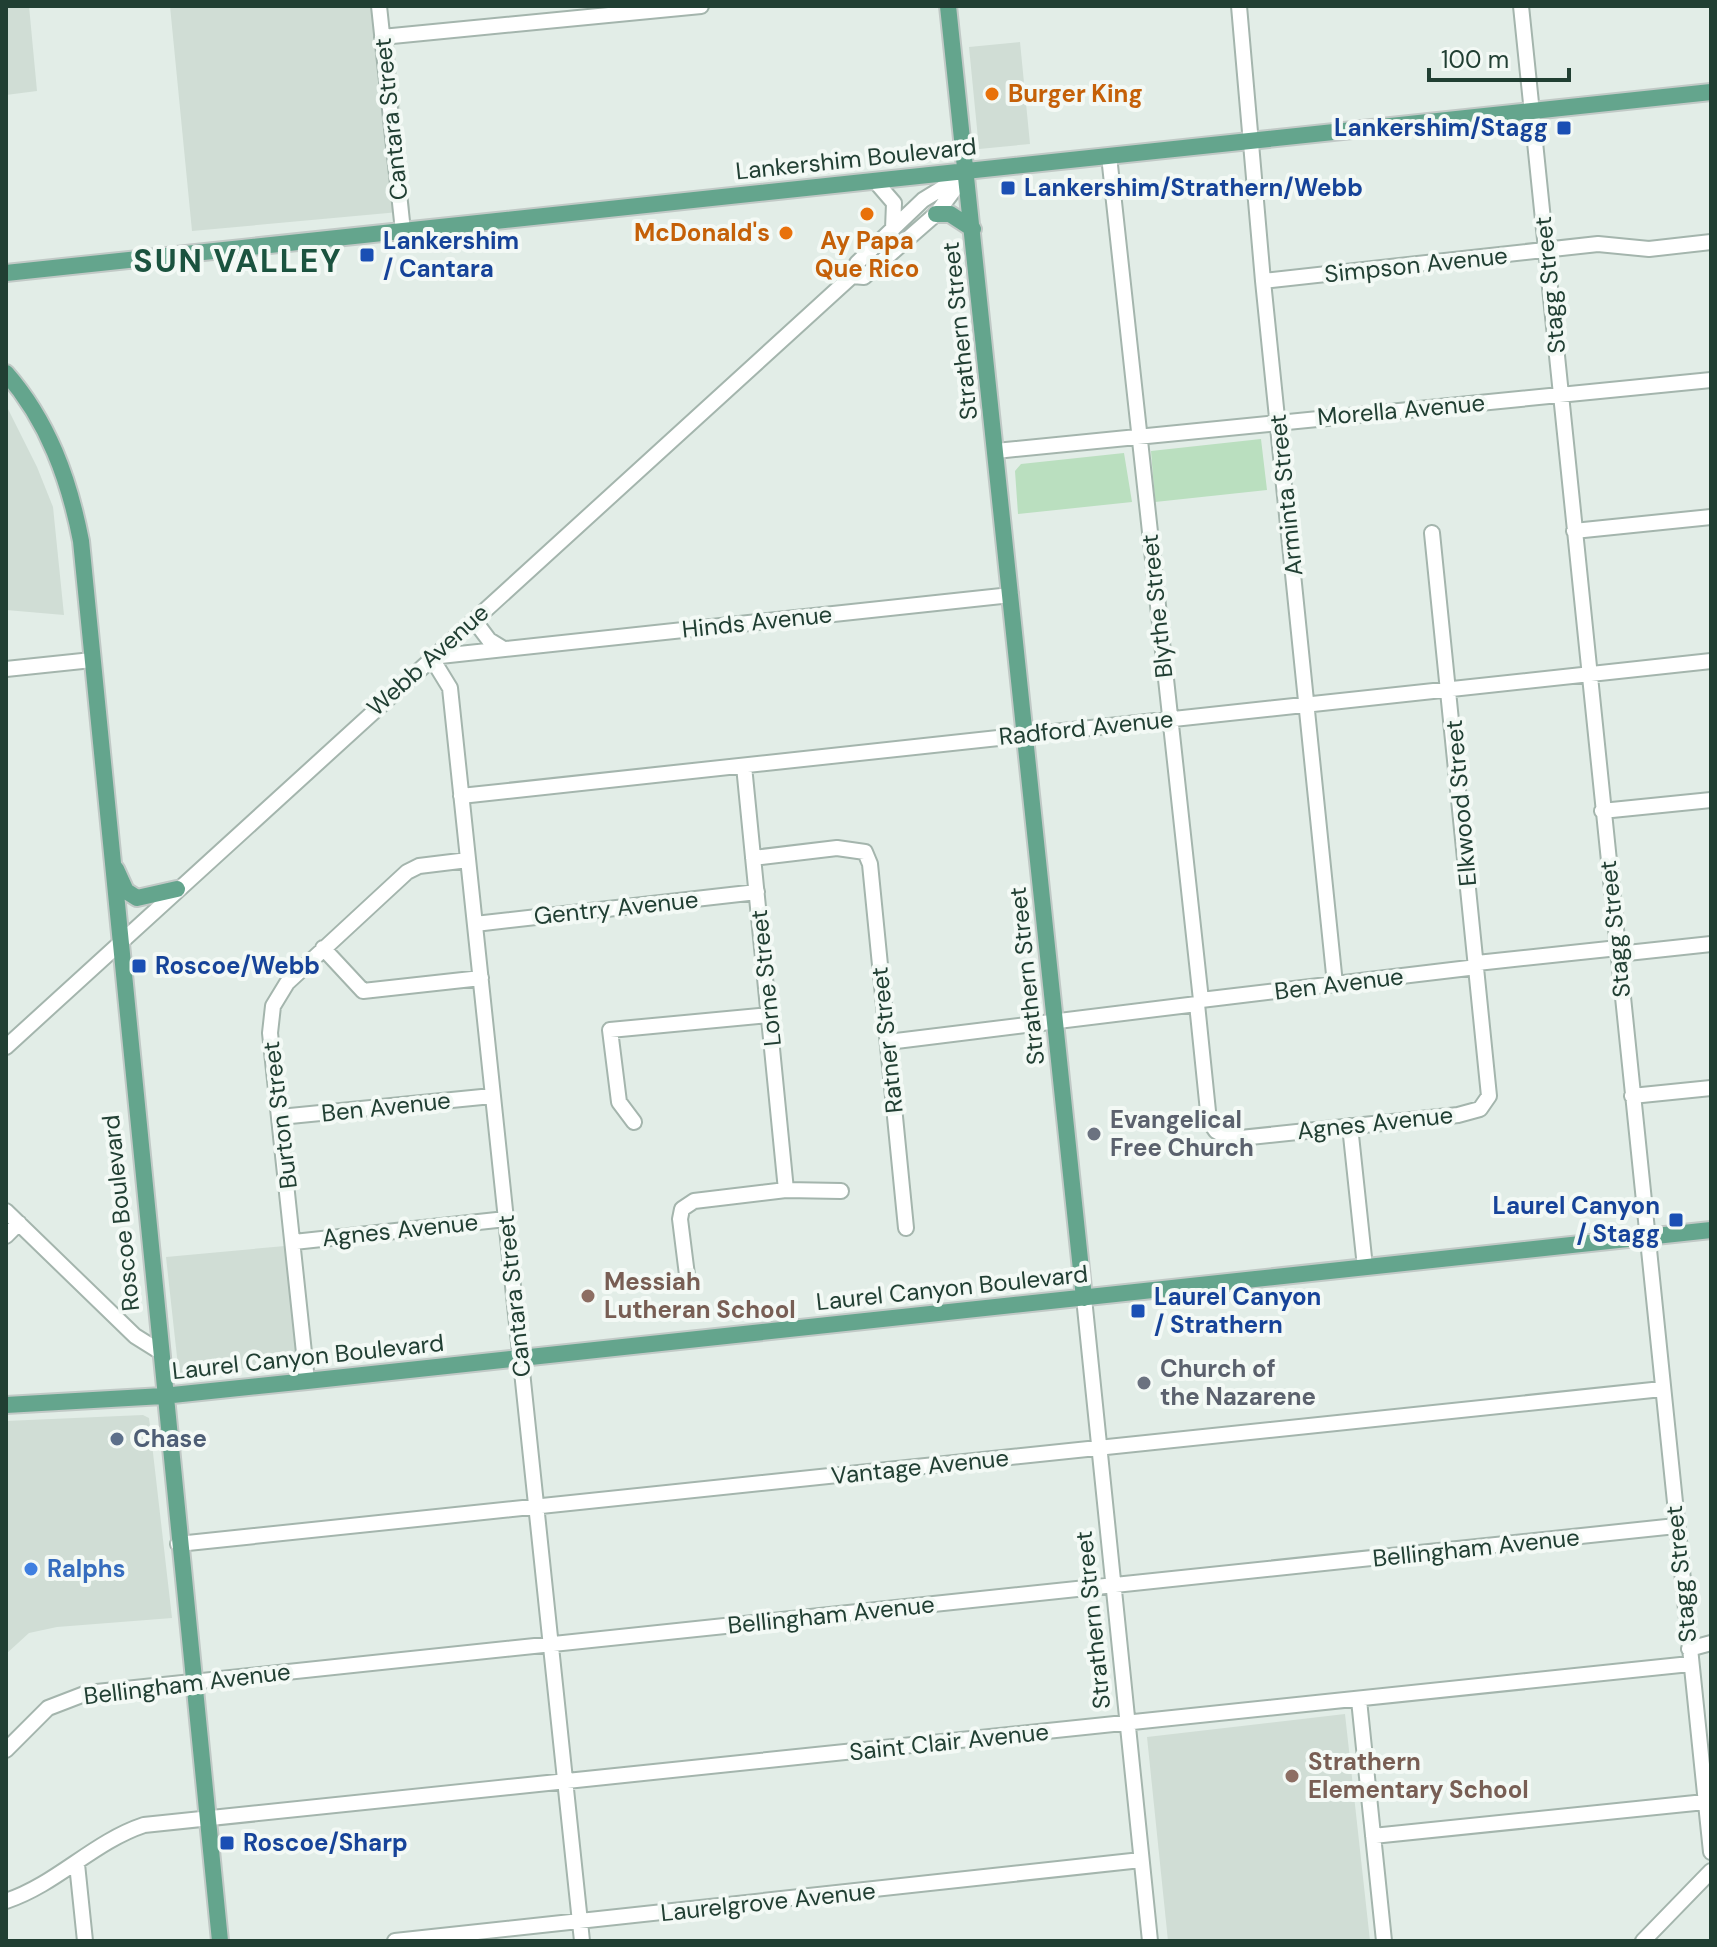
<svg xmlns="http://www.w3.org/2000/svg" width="1717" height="1947" font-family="'DM Sans',sans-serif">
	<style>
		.built { fill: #d0ddd5 }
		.green { fill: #badfbf }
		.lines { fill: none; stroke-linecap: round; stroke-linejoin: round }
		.minor-casing { stroke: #a4b5ad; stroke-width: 18 }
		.major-casing { stroke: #c1c9c6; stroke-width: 20 }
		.minor { stroke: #fff; stroke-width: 14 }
		.major { stroke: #64a58d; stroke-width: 16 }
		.food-dot { fill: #e8710a; stroke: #f3f9f5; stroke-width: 3 }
		.transit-dot { fill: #1a4fb4; stroke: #f3f9f5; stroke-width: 3 }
		.worship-dot { fill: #6b7280; stroke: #f3f9f5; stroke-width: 3 }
		.education-dot { fill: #8d6e63; stroke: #f3f9f5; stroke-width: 3 }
		.service-dot { fill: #5c6f8a; stroke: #f3f9f5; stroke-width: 3 }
		.shop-dot { fill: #3f7fe0; stroke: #f3f9f5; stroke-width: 3 }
		.labels { text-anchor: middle; stroke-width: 8; stroke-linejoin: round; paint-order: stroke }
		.food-label { font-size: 24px; font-weight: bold; fill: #c56008; stroke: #f3f9f5; text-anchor: start }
		.street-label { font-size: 24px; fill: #213f33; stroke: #f3f9f5 }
		.transit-label { font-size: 24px; font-weight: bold; fill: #164399; stroke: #f3f9f5; text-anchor: start }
		.worship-label { font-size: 24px; font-weight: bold; fill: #5b616d; stroke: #f3f9f5; text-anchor: start }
		.education-label { font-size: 24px; font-weight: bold; fill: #785e54; stroke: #f3f9f5; text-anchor: start }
		.service-label { font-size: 24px; font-weight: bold; fill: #4e5e75; stroke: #f3f9f5; text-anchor: start }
		.shop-label { font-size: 24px; font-weight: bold; fill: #366cbe; stroke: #f3f9f5; text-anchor: start }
		.district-label { font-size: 32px; font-weight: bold; letter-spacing: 2px; fill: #1b533f; stroke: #f3f9f5 }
	</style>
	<rect width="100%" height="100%" fill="#e2ede7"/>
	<path class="built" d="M 6,6 L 29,6 L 37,91 L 6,95 Z
		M 170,6 L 386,6 L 388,25 L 393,32 L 410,211 L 192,231 Z
		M 1020,42 L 1030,144 L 979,149 L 969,47 Z
		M 6,405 L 37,467 L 53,507 L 64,615 L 6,610 Z
		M 285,1246 L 297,1363 L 179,1375 L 166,1257 Z
		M 143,1415 L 149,1418 L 172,1618 L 57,1627 L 29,1633 L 6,1654 L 6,1421 Z
		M 1345,1714 L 1370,1941 L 1168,1941 L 1147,1737 Z"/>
	<path class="green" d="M 1261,439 L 1267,490 L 1155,502 L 1151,451 Z
		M 1124,453 L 1132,502 L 1018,514 L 1015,471 L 1021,464 Z"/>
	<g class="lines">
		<g class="minor-casing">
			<path id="minor" d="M 379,6 L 403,231
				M 1239,6 L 1263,281 L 1335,984
				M 1521,6 L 1711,1852
				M 382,37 L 701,6
				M 1109,156 L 1201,1000 L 1197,1004 L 1209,1121 L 1216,1131 L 1231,1139 L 1458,1115 L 1480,1109 L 1489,1096 L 1432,533
				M 875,181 L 894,203 L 893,229
				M 852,276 L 864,277 L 936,214 L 960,182
				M 1263,281 L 1598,244 L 1649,249 L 1711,242
				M 996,451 L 1711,380
				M 1574,531 L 1711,517
				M 474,620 L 489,640 L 502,648
				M 431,657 L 450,688 L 582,1941
				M 431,657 L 1011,595
				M 6,669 L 92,660
				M 744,766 L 786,1190
				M 461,796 L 1711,661
				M 1602,811 L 1711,800
				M 753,858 L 837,848 L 865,852 L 870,864 L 906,1228
				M 475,924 L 757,892
				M 323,948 L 363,991 L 481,978
				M 1618,954 L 1711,944
				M 1477,963 L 1618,948
				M 1201,1000 L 1477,967
				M 888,1042 L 1197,1004
				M 6,1047 L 852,276 L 857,263 L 923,200 L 967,173
				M 1632,1096 L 1711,1088
				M 280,1117 L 492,1096
				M 634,1122 L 619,1102 L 610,1030 L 770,1015
				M 1350,1126 L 1365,1267
				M 6,1211 L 135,1336 L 159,1351
				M 6,1236 L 19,1223
				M 294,1242 L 506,1219
				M 687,1275 L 680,1219 L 682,1209 L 694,1201 L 786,1190 L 841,1191
				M 1084,1298 L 1150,1941
				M 307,1381 L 270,1033 L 273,1006 L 287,983 L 407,872 L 419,866 L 468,860
				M 178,1544 L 1662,1389
				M 1689,1649 L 1711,1643
				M 1359,1700 L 1384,1941
				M 6,1750 L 48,1708 L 87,1693 L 1676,1526
				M 1373,1836 L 1705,1802
				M 77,1864 L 85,1941
				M 6,1901 C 57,1884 93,1842 144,1825 L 1690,1664
				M 395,1941 L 1141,1860
				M 1643,1941 L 1711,1871"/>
		</g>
		<g class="major-casing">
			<path id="major" d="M 948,6 L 1084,1298
				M 936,214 L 950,214 L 973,229
				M 6,273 L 1711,92
				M 6,373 C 48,421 69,479 81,541 L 220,1941
				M 116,869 L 126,891 L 137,898 L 177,889
				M 6,1405 L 163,1396 L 307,1381 L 1711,1230"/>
		</g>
		<use href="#minor" class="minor"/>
		<use href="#major" class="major"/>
	</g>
	<g class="food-dot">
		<circle cx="992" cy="94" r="8"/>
		<circle cx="867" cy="214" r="8"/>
		<circle cx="786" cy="233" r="8"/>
	</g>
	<g class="transit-dot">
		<rect x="1556" y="120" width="16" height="16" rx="4"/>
		<rect x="1000" y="180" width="16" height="16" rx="4"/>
		<rect x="359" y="247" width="16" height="16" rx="4"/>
		<rect x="131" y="958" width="16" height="16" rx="4"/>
		<rect x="1668" y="1212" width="16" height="16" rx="4"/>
		<rect x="1130" y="1303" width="16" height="16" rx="4"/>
		<rect x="219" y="1835" width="16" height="16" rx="4"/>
	</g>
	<g class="worship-dot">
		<circle cx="1094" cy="1134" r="8"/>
		<circle cx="1144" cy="1383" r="8"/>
	</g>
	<g class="education-dot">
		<circle cx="588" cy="1296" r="8"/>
		<circle cx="1292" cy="1776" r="8"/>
	</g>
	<circle class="service-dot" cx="117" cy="1439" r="8"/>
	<circle class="shop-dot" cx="31" cy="1569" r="8"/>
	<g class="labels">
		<g class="food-label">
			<text x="1008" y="102">Burger King</text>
			<text x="770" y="241" text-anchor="end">McDonald's</text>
			<text x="867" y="249" text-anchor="middle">Ay Papa<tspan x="867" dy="28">Que Rico</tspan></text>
		</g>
		<g class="street-label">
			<text transform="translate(391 119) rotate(-96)" y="8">Cantara Street</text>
			<text transform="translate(856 159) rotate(-6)" y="8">Lankershim Boulevard</text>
			<text transform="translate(1416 265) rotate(-6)" y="8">Simpson Avenue</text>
			<text transform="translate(1550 285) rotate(-96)" y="8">Stagg Street</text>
			<text transform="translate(960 331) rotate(-96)" y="8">Strathern Street</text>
			<text transform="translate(1401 410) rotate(-5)" y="8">Morella Avenue</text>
			<text transform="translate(1286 495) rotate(-96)" y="8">Arminta Street</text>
			<text transform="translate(1157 606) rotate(-96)" y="8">Blythe Street</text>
			<text transform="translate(757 622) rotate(-6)" y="8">Hinds Avenue</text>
			<text transform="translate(428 660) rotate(-42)" y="8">Webb Avenue</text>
			<text transform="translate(1086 728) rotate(-6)" y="8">Radford Avenue</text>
			<text transform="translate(1461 803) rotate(-95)" y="8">Elkwood Street</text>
			<text transform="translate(616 908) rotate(-6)" y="8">Gentry Avenue</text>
			<text transform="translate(1615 929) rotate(-96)" y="8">Stagg Street</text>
			<text transform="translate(1027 976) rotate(-96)" y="8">Strathern Street</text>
			<text transform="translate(766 978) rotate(-96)" y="8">Lorne Street</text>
			<text transform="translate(1339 984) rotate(-7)" y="8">Ben Avenue</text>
			<text transform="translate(887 1040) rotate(-96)" y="8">Ratner Street</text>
			<text transform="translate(386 1107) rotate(-6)" y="8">Ben Avenue</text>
			<text transform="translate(280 1115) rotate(-97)" y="8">Burton Street</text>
			<text transform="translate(1375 1123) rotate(-6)" y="8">Agnes Avenue</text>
			<text transform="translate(121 1213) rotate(-96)" y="8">Roscoe Boulevard</text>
			<text transform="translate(400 1230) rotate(-6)" y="8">Agnes Avenue</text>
			<text transform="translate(952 1288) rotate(-6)" y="8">Laurel Canyon Boulevard</text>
			<text transform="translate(514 1296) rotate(-96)" y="8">Cantara Street</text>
			<text transform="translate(308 1357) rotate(-6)" y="8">Laurel Canyon Boulevard</text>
			<text transform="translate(920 1467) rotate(-6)" y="8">Vantage Avenue</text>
			<text transform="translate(1476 1548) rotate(-6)" y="8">Bellingham Avenue</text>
			<text transform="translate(1681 1574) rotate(-96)" y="8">Stagg Street</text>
			<text transform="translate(831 1615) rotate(-6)" y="8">Bellingham Avenue</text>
			<text transform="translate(1093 1620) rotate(-96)" y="8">Strathern Street</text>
			<text transform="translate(187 1684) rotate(-7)" y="8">Bellingham Avenue</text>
			<text transform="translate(949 1742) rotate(-6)" y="8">Saint Clair Avenue</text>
			<text transform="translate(768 1902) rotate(-6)" y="8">Laurelgrove Avenue</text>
		</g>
		<g class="transit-label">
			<text x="1548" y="136" text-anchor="end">Lankershim/Stagg</text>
			<text x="1024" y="196">Lankershim/Strathern/Webb</text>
			<text x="383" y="249">Lankershim<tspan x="383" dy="28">/ Cantara</tspan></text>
			<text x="155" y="974">Roscoe/Webb</text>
			<text x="1660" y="1214" text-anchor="end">Laurel Canyon<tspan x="1660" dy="28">/ Stagg</tspan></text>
			<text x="1154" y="1305">Laurel Canyon<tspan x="1154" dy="28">/ Strathern</tspan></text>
			<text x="243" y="1851">Roscoe/Sharp</text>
		</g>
		<g class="worship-label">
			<text x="1110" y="1128">Evangelical<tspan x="1110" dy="28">Free Church</tspan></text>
			<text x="1160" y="1377">Church of<tspan x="1160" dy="28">the Nazarene</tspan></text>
		</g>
		<g class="education-label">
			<text x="604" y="1290">Messiah<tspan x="604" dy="28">Lutheran School</tspan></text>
			<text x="1308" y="1770">Strathern<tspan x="1308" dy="28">Elementary School</tspan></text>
		</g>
		<g class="service-label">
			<text x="133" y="1447">Chase</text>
		</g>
		<g class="shop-label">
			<text x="47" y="1577">Ralphs</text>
		</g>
		<g class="district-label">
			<text x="238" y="272">SUN VALLEY</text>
		</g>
	</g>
	<rect width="1717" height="1947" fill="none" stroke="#213f33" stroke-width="16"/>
	<path d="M1429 68v12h140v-12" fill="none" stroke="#213f33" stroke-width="4"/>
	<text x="1441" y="68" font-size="24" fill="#213f33" stroke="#f3f9f5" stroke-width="6" paint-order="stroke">100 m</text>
</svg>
